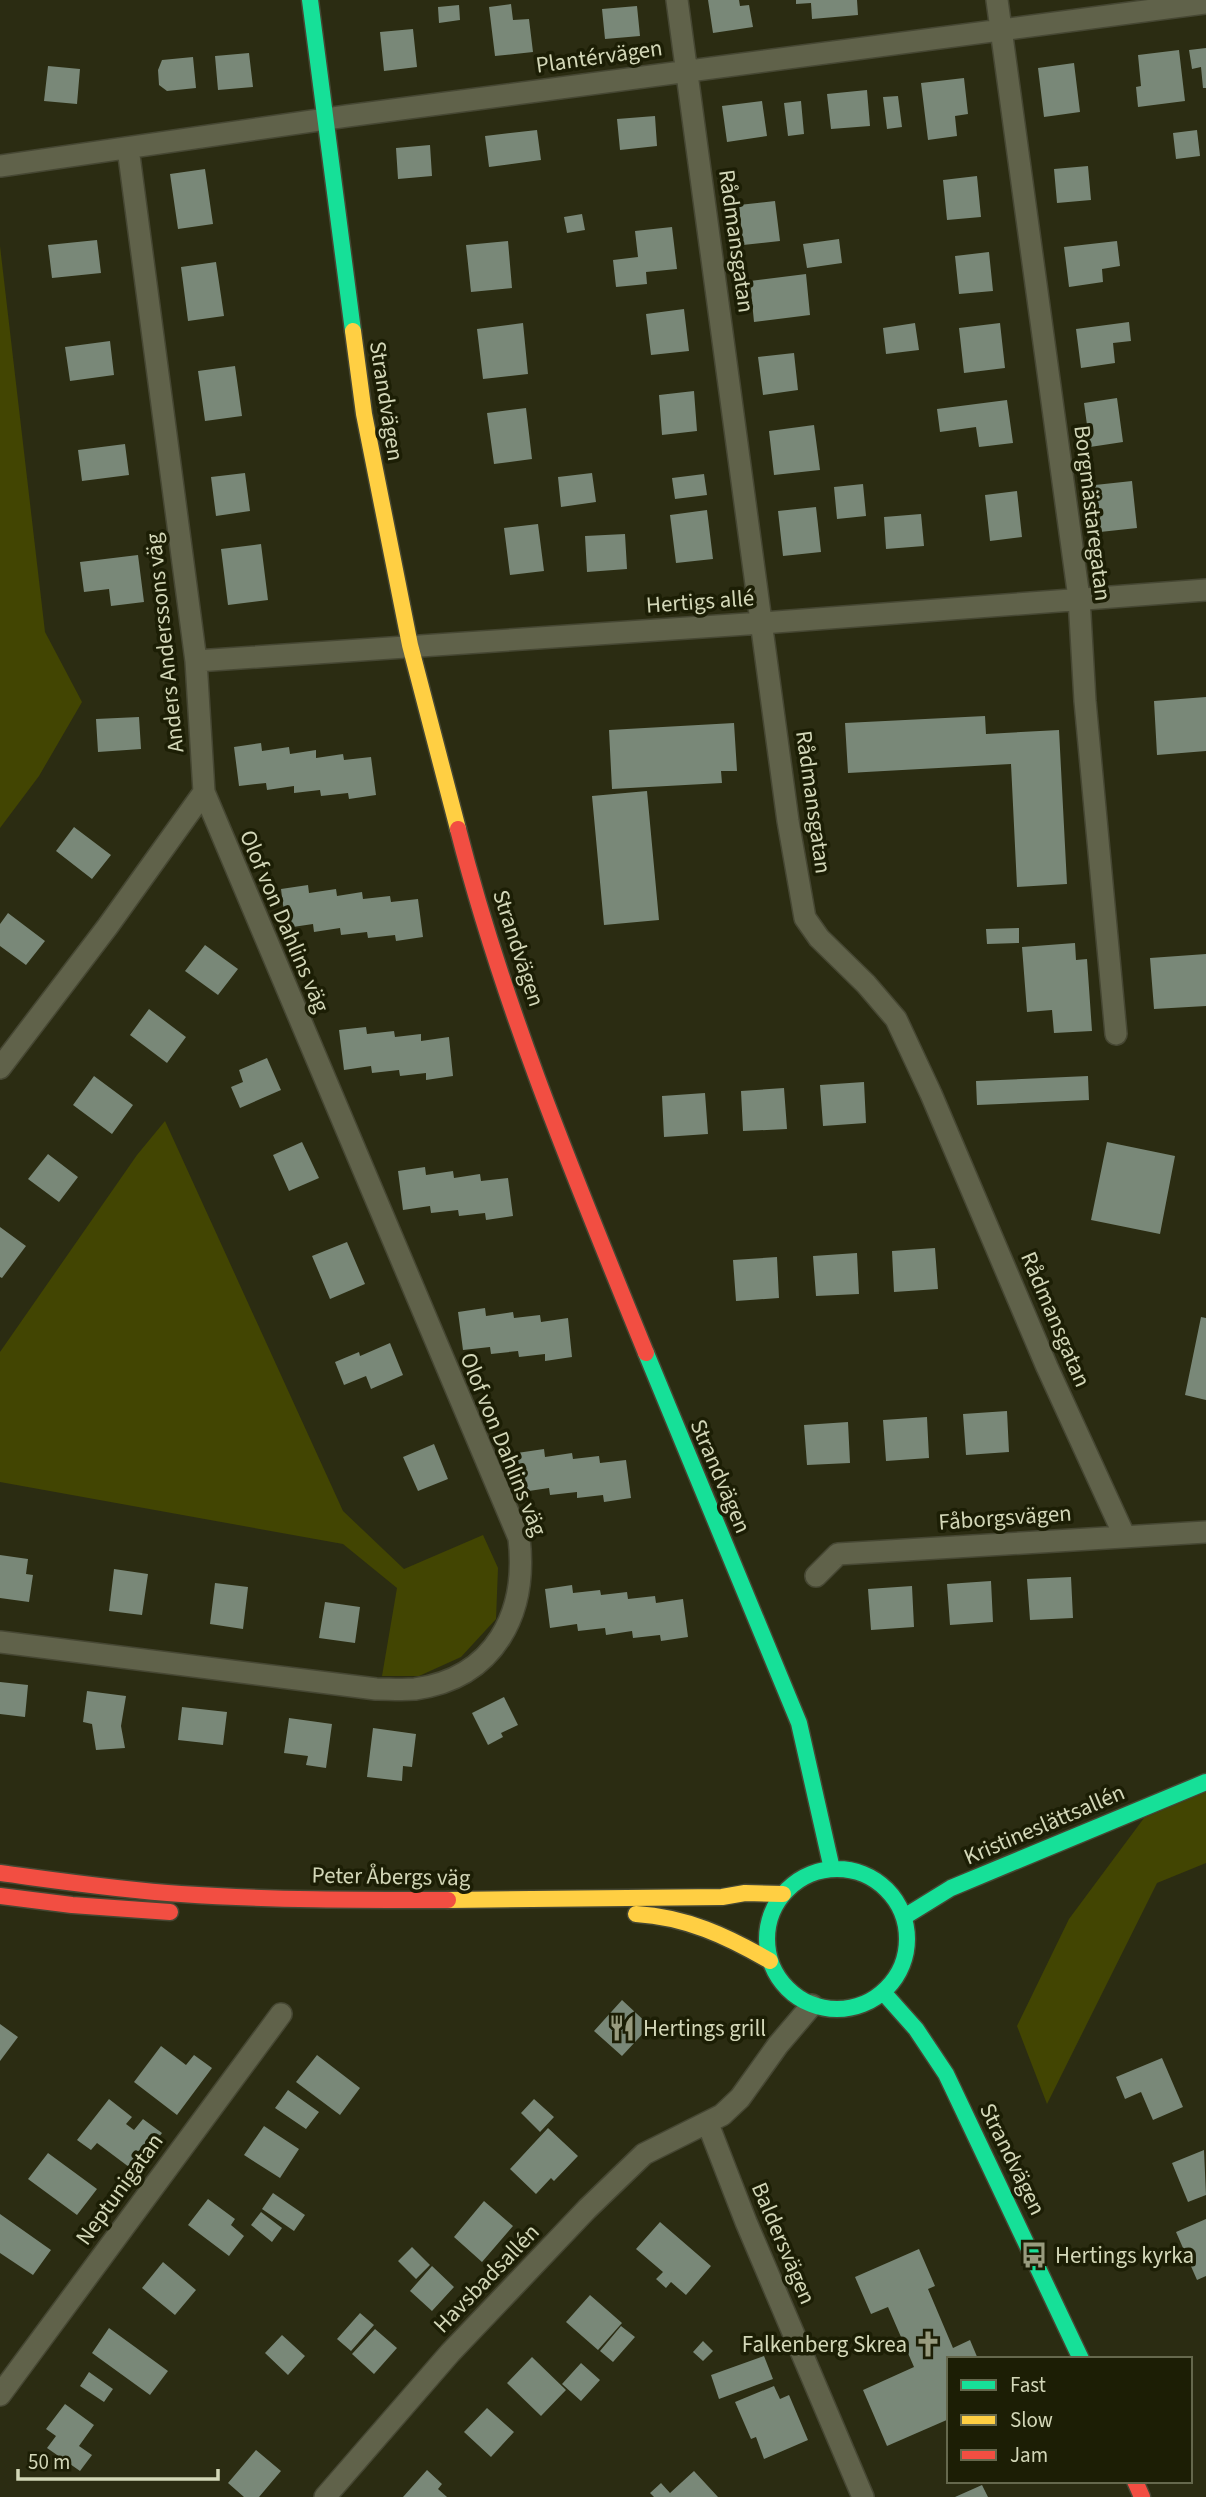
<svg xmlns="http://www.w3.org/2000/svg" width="1206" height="2497" font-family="'Source Sans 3',sans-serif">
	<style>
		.green { fill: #424502 }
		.building { fill: #798878 }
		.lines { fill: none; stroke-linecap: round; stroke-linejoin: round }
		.street-casing { stroke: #464733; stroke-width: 24 }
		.fast-casing { stroke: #464733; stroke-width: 19 }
		.slow-casing { stroke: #464733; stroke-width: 19 }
		.jam-casing { stroke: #464733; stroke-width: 19 }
		.street { stroke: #60624a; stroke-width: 21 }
		.fast { stroke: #16e098; stroke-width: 16 }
		.slow { stroke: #ffcf43; stroke-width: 16 }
		.jam { stroke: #f24e42; stroke-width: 16 }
		.labels { text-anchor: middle; stroke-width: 7; stroke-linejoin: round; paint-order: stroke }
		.street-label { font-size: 23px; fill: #d3d7b8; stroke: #1c1e05 }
		.poi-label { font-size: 23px; fill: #d3d7b8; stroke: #1c1e05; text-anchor: start }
	</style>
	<rect width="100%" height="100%" fill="#2b2c12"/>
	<path class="green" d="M 0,246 L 45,632 L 82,702 L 39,776 L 0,828 Z
		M 165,1121 L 343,1511 L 404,1569 L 483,1535 L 498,1568 L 496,1619 L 461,1657 L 419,1676 L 382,1676 L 397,1588 L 343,1544 L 0,1482 L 0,1352 L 137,1155 Z
		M 1206,1792 L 1206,1863 L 1157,1883 L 1047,2104 L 1017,2026 L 1069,1919 L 1144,1818 Z"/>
	<path class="building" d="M 708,0 L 739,0 L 740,6 L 749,5 L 753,27 L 713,33 Z
		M 796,0 L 857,0 L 858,15 L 812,19 L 811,3 L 796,4 Z
		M 511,4 L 513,20 L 529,19 L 533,52 L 495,56 L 489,7 Z
		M 459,5 L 460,20 L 439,23 L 438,7 Z
		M 637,6 L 640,36 L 605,39 L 602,9 Z
		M 413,29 L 417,67 L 384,71 L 380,32 Z
		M 1206,48 L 1206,88 L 1203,88 L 1201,67 L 1192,69 L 1189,50 Z
		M 1179,50 L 1185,101 L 1138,107 L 1136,87 L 1141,86 L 1138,55 Z
		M 249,53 L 253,87 L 218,90 L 215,56 Z
		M 193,57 L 196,88 L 167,91 L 159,85 L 158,70 L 162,60 Z
		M 1074,63 L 1080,112 L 1044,117 L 1038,68 Z
		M 48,66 L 80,69 L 77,104 L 44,101 Z
		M 964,78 L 968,114 L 955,116 L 957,136 L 928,140 L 921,83 Z
		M 867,90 L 870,126 L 831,129 L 827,94 Z
		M 898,96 L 902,127 L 887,129 L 883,97 Z
		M 762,101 L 767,136 L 727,142 L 722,106 Z
		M 801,101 L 804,134 L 788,136 L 784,103 Z
		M 655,116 L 657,146 L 620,150 L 617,119 Z
		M 537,130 L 541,160 L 489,167 L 485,136 Z
		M 1197,130 L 1200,156 L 1176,159 L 1173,133 Z
		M 430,145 L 432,176 L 398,179 L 396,148 Z
		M 1088,166 L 1091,200 L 1057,203 L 1054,169 Z
		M 205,169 L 213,224 L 178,229 L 170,174 Z
		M 977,176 L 981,217 L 947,220 L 943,180 Z
		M 775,201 L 780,241 L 743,245 L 739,205 Z
		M 582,214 L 585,230 L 567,233 L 564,217 Z
		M 672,227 L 677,269 L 646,272 L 647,284 L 616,287 L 613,260 L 638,257 L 635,231 Z
		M 839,239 L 842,263 L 807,268 L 803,244 Z
		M 97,240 L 101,273 L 52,278 L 48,245 Z
		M 508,241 L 512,288 L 471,292 L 466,245 Z
		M 1117,241 L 1120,266 L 1102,269 L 1103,282 L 1069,287 L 1064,247 Z
		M 989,252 L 993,291 L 959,294 L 955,256 Z
		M 216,262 L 224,316 L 188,321 L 181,267 Z
		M 806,274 L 810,315 L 754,322 L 750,281 Z
		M 684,309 L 689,351 L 651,355 L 646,314 Z
		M 1129,322 L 1131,341 L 1113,343 L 1115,363 L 1081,368 L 1076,329 Z
		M 523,323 L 528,374 L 483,379 L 477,329 Z
		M 915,323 L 919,350 L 886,354 L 883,328 Z
		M 1000,323 L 1005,368 L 964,373 L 959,328 Z
		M 110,341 L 114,375 L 70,381 L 65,347 Z
		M 794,353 L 798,390 L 763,395 L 758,357 Z
		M 235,366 L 242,416 L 205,421 L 198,371 Z
		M 694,391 L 697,431 L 662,435 L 659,395 Z
		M 1117,398 L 1123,442 L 1090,447 L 1084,403 Z
		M 1007,400 L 1013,443 L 979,447 L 976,427 L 940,432 L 937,409 Z
		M 526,408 L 532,459 L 494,464 L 487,413 Z
		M 814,425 L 820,470 L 774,475 L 769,431 Z
		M 125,444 L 129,475 L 82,481 L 78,450 Z
		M 245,473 L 250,511 L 216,516 L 211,477 Z
		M 592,473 L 596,502 L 561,507 L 558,477 Z
		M 704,474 L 707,495 L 675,499 L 672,478 Z
		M 1132,481 L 1137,528 L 1100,532 L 1095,485 Z
		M 863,484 L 866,516 L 837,519 L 834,487 Z
		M 1017,491 L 1022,537 L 990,541 L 985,495 Z
		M 816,507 L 821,552 L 783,556 L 778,511 Z
		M 707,510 L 713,559 L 676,563 L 670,515 Z
		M 921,514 L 924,546 L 886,549 L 884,517 Z
		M 538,524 L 544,571 L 510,575 L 504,528 Z
		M 625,534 L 627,569 L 587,572 L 585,536 Z
		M 261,544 L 268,600 L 228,605 L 221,549 Z
		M 138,555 L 144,602 L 111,606 L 109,589 L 84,592 L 80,562 Z
		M 1206,697 L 1206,751 L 1157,755 L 1154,701 Z
		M 985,716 L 986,734 L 1059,730 L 1067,884 L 1017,887 L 1011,764 L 848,773 L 845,723 Z
		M 139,717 L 141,749 L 98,752 L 96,719 Z
		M 734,723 L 737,771 L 721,771 L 722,783 L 612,789 L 609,730 Z
		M 261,743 L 262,751 L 289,747 L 290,754 L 316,750 L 316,758 L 343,754 L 344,760 L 371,757 L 376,795 L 349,799 L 348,793 L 321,796 L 320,790 L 294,793 L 294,786 L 267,790 L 266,783 L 239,786 L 234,747 Z
		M 647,791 L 659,920 L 604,925 L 592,796 Z
		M 74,827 L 111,855 L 92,879 L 56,851 Z
		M 308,885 L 309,893 L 336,889 L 337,896 L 362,892 L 363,899 L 390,896 L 391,902 L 418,899 L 423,937 L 396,941 L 395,935 L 368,938 L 367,932 L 341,935 L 340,928 L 314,932 L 313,924 L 286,928 L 281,889 Z
		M 8,913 L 45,941 L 26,965 L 0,946 L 0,924 Z
		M 1019,928 L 1019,943 L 987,944 L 986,929 Z
		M 1075,943 L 1076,960 L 1087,959 L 1092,1031 L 1054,1033 L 1052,1010 L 1027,1012 L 1022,947 Z
		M 205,945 L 238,969 L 218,995 L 185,971 Z
		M 1206,954 L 1206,1006 L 1154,1009 L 1150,958 Z
		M 149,1009 L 186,1037 L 167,1063 L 130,1035 Z
		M 366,1027 L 367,1034 L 394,1031 L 395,1037 L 421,1034 L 421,1041 L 449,1037 L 453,1076 L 426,1080 L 426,1073 L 400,1076 L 399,1070 L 372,1073 L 371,1066 L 344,1070 L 339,1030 Z
		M 267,1058 L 281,1090 L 240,1108 L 231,1087 L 243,1082 L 239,1070 Z
		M 94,1076 L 133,1105 L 112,1134 L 73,1105 Z
		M 1088,1076 L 1089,1100 L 977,1105 L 976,1081 Z
		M 864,1082 L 866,1123 L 823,1126 L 820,1085 Z
		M 784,1088 L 787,1129 L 743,1131 L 741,1091 Z
		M 705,1093 L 708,1134 L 664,1137 L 662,1096 Z
		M 302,1142 L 319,1178 L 289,1191 L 273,1155 Z
		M 1107,1142 L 1175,1156 L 1160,1234 L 1091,1220 Z
		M 48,1154 L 78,1177 L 59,1202 L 28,1179 Z
		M 425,1167 L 426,1175 L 453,1171 L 454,1178 L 480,1174 L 481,1181 L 508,1178 L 513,1216 L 486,1220 L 485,1213 L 459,1216 L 458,1210 L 431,1213 L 430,1206 L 403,1210 L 398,1171 Z
		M 0,1227 L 26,1246 L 2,1278 L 0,1277 Z
		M 347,1242 L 365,1284 L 330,1299 L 312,1256 Z
		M 935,1248 L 938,1289 L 894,1292 L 892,1251 Z
		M 857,1253 L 859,1294 L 816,1296 L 813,1256 Z
		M 777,1257 L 779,1298 L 736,1301 L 733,1260 Z
		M 485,1308 L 486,1316 L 513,1312 L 514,1318 L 540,1315 L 541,1322 L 568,1318 L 572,1357 L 545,1361 L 545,1354 L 519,1357 L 518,1351 L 491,1354 L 490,1347 L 463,1350 L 458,1312 Z
		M 1201,1317 L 1206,1318 L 1206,1400 L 1185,1395 Z
		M 390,1343 L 403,1375 L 371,1389 L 366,1376 L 344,1385 L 335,1362 L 359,1352 L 360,1356 Z
		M 1007,1411 L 1009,1452 L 966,1455 L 963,1414 Z
		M 927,1417 L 929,1458 L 886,1461 L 883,1420 Z
		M 848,1422 L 850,1463 L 807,1465 L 804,1425 Z
		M 434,1444 L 448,1479 L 418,1491 L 403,1457 Z
		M 544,1449 L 545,1457 L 572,1453 L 573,1459 L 599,1456 L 600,1463 L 626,1460 L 631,1498 L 604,1502 L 603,1495 L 577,1498 L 577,1492 L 550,1495 L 549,1488 L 522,1492 L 517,1453 Z
		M 0,1555 L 28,1559 L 26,1574 L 33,1575 L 29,1602 L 0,1598 Z
		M 114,1569 L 148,1574 L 142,1615 L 109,1611 Z
		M 1071,1577 L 1073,1618 L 1030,1620 L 1027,1579 Z
		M 991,1581 L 993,1622 L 950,1625 L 947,1584 Z
		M 215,1583 L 248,1587 L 243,1629 L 210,1624 Z
		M 572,1585 L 573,1593 L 600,1590 L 601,1595 L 627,1592 L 628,1599 L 655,1596 L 656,1603 L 683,1599 L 688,1637 L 661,1641 L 660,1635 L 633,1638 L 632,1631 L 606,1635 L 605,1628 L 578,1631 L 577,1624 L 550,1628 L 545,1589 Z
		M 912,1586 L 914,1627 L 871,1630 L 868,1589 Z
		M 325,1602 L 360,1607 L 355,1643 L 319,1638 Z
		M 0,1682 L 28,1685 L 25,1717 L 0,1714 Z
		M 87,1691 L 126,1696 L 121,1726 L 125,1748 L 96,1750 L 92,1724 L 83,1722 Z
		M 504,1697 L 518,1725 L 501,1733 L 503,1737 L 488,1745 L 472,1713 Z
		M 182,1707 L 227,1712 L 223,1745 L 178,1740 Z
		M 289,1718 L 332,1724 L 326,1768 L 306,1765 L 308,1756 L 284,1753 Z
		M 373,1728 L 416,1734 L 412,1767 L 403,1766 L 402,1781 L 367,1777 Z
		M 622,2000 L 650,2026 L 622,2056 L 594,2031 Z
		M 0,2024 L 18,2037 L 0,2061 Z
		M 161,2046 L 186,2065 L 194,2055 L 212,2068 L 177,2115 L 134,2082 Z
		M 317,2055 L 360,2088 L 340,2115 L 296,2082 Z
		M 1162,2058 L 1183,2107 L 1153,2120 L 1141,2092 L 1125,2099 L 1116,2077 Z
		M 288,2090 L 319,2112 L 306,2129 L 275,2108 Z
		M 109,2099 L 132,2117 L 126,2124 L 134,2130 L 143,2119 L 162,2133 L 133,2170 L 97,2143 L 91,2150 L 77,2140 Z
		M 534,2099 L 554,2117 L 540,2132 L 521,2113 Z
		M 264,2126 L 299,2149 L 280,2178 L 244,2155 Z
		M 548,2128 L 578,2156 L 554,2181 L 551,2178 L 536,2194 L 510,2169 Z
		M 1204,2150 L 1206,2195 L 1188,2202 L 1172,2163 Z
		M 48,2153 L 97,2189 L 77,2215 L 28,2179 Z
		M 273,2193 L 305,2215 L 294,2231 L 262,2209 Z
		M 208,2199 L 235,2219 L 231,2225 L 244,2236 L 229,2256 L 188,2225 Z
		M 484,2201 L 513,2226 L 482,2262 L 454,2237 Z
		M 261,2212 L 282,2228 L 272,2242 L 251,2225 Z
		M 0,2214 L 51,2250 L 33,2275 L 0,2253 Z
		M 1206,2219 L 1206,2276 L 1197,2280 L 1176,2232 Z
		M 660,2222 L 711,2266 L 686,2295 L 671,2282 L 666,2288 L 656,2279 L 663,2272 L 636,2249 Z
		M 412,2247 L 430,2265 L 416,2279 L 398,2261 Z
		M 919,2249 L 935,2286 L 928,2289 L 953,2348 L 970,2340 L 978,2359 L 949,2359 L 949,2419 L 887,2446 L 863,2390 L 914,2367 L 888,2307 L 871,2314 L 855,2277 Z
		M 163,2262 L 196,2290 L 175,2315 L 142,2288 Z
		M 432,2266 L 454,2287 L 432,2311 L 410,2291 Z
		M 590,2295 L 622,2323 L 598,2350 L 566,2322 Z
		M 360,2313 L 374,2325 L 351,2351 L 337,2339 Z
		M 621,2326 L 635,2337 L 613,2362 L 600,2351 Z
		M 109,2328 L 168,2371 L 150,2395 L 92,2353 Z
		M 375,2329 L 397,2348 L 374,2374 L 352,2354 Z
		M 282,2335 L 305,2356 L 288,2375 L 265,2353 Z
		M 703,2341 L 713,2351 L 703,2361 L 693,2352 Z
		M 764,2356 L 773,2379 L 719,2399 L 711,2375 Z
		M 532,2357 L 566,2390 L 541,2416 L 507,2383 Z
		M 581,2363 L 600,2380 L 581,2401 L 562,2384 Z
		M 89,2372 L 113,2389 L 104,2402 L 80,2386 Z
		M 774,2386 L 780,2399 L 789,2395 L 808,2440 L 764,2459 L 756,2437 L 751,2439 L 735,2402 Z
		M 65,2404 L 94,2425 L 79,2446 L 92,2455 L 80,2471 L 47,2448 L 56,2436 L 46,2429 Z
		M 487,2408 L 514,2432 L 491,2457 L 464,2432 Z
		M 256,2450 L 281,2471 L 259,2497 L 244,2497 L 228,2483 Z
		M 427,2470 L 442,2484 L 438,2489 L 447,2497 L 403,2497 Z
		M 694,2471 L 718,2497 L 654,2497 L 650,2493 L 661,2483 L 670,2493 Z
		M 982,2485 L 988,2497 L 955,2497 Z"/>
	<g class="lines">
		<g class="street-casing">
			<path id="street" d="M 677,0 L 788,821 L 805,918 L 819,938 L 866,984 L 896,1019 L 931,1094 L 1047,1367 L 1124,1535
				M 997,0 L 1079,598 L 1085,701 L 1116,1034
				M 0,166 L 347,116 L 1206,3
				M 196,661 L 762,623 L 1206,590
				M 0,1068 L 108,926 L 204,792 L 196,661 L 128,148
				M 816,1576 L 838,1554 L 1206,1532
				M 0,1642 L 376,1689 C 389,1689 402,1690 415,1689 C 495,1678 528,1613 519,1538 L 204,792
				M 708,2124 L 746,2222 L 863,2497
				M 0,2395 L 281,2014
				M 325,2497 L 450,2353 L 587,2209 L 644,2154 L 722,2115 L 740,2098 L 778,2045 L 812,2005"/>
		</g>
		<g class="fast-casing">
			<path id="fast" d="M 310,0 L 353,331
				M 646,1353 L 799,1723 L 832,1869
				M767 1939a70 70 0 1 1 140 0a70 70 0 1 1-140 0Z
				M 904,1917 L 951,1888 L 1206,1782
				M 883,1992 L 916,2029 L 946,2074 L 1081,2359"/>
		</g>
		<g class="slow-casing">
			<path id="slow" d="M 353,331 L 364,414 L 410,645 L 458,829
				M 448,1900 L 722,1897 L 745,1893 L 783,1894
				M 636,1914 C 686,1917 727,1936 770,1961"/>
		</g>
		<g class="jam-casing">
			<path id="jam" d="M 458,829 C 504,1009 576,1181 646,1353
				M 0,1873 C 60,1881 120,1890 181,1894 C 270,1900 359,1900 448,1900
				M 0,1896 L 72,1905 L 170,1912
				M 1135,2481 L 1142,2497"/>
		</g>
		<use href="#street" class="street"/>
		<use href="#fast" class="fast"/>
		<use href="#slow" class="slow"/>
		<use href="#jam" class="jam"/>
	</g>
	<defs>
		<g id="restaurant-bare" transform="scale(2.1)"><path d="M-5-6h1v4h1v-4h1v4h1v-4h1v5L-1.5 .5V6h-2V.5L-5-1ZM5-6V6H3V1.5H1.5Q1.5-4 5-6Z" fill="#989b7e" stroke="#1c1e05" stroke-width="2.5" paint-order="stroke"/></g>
		<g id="bus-bare" transform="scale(2.1)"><path d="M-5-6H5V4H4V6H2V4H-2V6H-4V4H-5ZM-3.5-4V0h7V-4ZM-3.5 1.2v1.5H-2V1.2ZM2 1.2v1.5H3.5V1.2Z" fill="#989b7e" stroke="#1c1e05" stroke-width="2.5" paint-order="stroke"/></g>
		<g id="church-bare" transform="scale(2.1)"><path d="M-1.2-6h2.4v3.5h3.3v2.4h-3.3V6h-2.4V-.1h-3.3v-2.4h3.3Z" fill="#989b7e" stroke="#1c1e05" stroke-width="2.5" paint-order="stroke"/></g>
	</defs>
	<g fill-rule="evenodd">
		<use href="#restaurant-bare" x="622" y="2028"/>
		<use href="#bus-bare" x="1034" y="2255"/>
		<use href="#church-bare" x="928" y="2344"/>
	</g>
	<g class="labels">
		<g class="street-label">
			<text transform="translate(599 56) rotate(-8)" y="8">Plantérvägen</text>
			<text transform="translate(737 241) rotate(82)" y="8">Rådmansgatan</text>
			<text transform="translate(387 401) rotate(81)" y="8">Strandvägen</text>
			<text transform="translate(1093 513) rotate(83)" y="8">Borgmästaregatan</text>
			<text transform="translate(700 601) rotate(-4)" y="8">Hertigs allé</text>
			<text transform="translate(164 643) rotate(-96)" y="8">Anders Anderssons väg</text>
			<text transform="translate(814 802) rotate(82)" y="8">Rådmansgatan</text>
			<text transform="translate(285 921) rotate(67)" y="8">Olof von Dahlins väg</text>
			<text transform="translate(519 948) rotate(72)" y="8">Strandvägen</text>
			<text transform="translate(1056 1319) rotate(67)" y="8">Rådmansgatan</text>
			<text transform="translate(504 1444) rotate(68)" y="8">Olof von Dahlins väg</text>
			<text transform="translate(721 1476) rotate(67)" y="8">Strandvägen</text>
			<text transform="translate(1005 1517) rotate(-4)" y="8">Fåborgsvägen</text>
			<text transform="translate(1044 1824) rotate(-23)" y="8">Kristineslättsallén</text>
			<text transform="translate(391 1876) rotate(1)" y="8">Peter Åbergs väg</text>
			<text transform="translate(1013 2159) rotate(64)" y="8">Strandvägen</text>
			<text transform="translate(119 2189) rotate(-54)" y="8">Neptunigatan</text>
			<text transform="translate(784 2243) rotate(67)" y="8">Baldersvägen</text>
			<text transform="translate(486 2278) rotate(-46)" y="8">Havsbadsallén</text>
		</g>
		<g class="poi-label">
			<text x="643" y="2036">Hertings grill</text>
			<text x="1055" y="2263">Hertings kyrka</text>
			<text x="907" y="2352" text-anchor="end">Falkenberg Skrea</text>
		</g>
	</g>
	<rect x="947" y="2357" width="245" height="126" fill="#1c1e05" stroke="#65684d" stroke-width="2"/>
	<rect x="961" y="2380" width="35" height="10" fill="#16e098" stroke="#65684d" stroke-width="2"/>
	<text x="1010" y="2392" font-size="21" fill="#d3d7b8">Fast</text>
	<rect x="961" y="2415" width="35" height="10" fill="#ffcf43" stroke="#65684d" stroke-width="2"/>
	<text x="1010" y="2427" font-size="21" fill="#d3d7b8">Slow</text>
	<rect x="961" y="2450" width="35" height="10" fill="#f24e42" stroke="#65684d" stroke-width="2"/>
	<text x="1010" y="2462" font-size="21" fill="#d3d7b8">Jam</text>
	<path d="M18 2469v10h200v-10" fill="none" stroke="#d3d7b8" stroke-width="3.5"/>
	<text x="28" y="2469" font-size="21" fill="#d3d7b8" stroke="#1c1e05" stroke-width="5" paint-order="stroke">50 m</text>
</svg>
